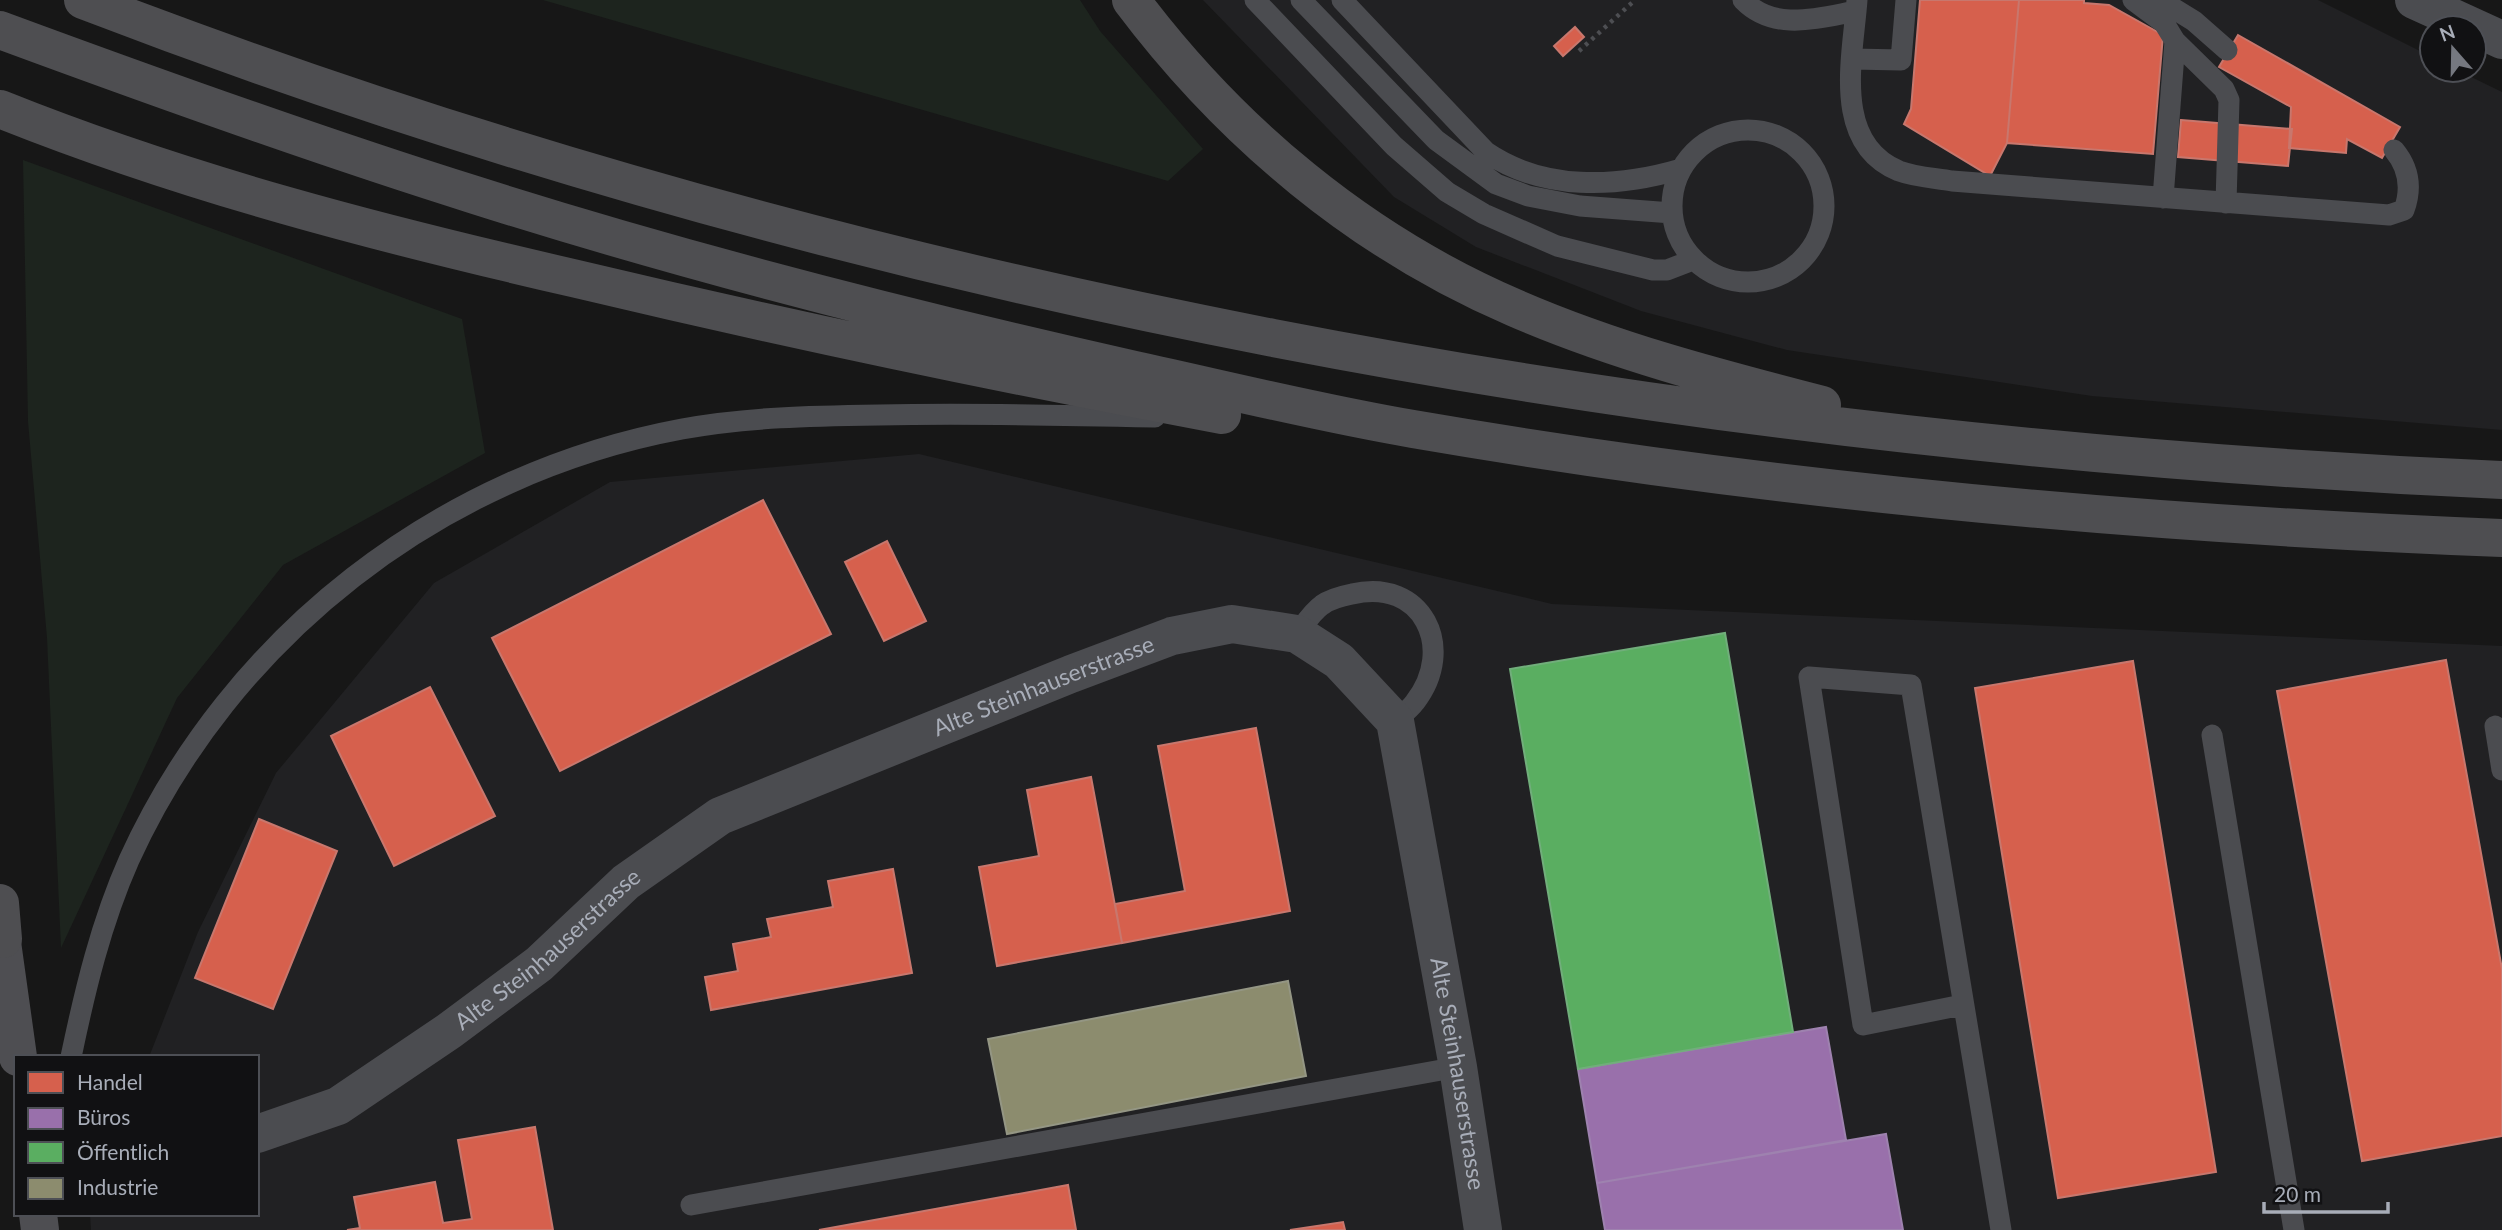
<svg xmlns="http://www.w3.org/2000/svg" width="2502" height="1230" font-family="Lato,sans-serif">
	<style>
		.built { fill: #212123 }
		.green { fill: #1d241e }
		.shops { fill: #d6604d; stroke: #c8776d; stroke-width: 2 }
		.offices { fill: #9970ab; stroke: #9e82af; stroke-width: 2 }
		.public { fill: #5aae61; stroke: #71ae7b; stroke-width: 2 }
		.industry { fill: #8c8c6e; stroke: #949684; stroke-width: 2 }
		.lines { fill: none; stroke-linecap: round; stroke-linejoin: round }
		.path { stroke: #4d4e52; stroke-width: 4.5; stroke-dasharray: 3.5 5; stroke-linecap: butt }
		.service { stroke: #4b4c50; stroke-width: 21 }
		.minor { stroke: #4b4c50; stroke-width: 38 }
		.tertiary { stroke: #4b4c50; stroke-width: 38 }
		.trunk { stroke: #4e4e52; stroke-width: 38 }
		.motorway { stroke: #4e4e51; stroke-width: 38 }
		.labels { text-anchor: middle; stroke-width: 7; stroke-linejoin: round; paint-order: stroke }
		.street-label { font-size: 23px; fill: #a8adb8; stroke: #111113 }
	</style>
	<rect width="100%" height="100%" fill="#171717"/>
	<path class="built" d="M 1203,0 L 2318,0 L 2432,57 L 2432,70 L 2457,70 L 2502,92 L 2502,430 L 2092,396 L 1787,350 L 1641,311 L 1476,247 L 1394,197 Z
		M 919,454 L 1552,604 L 2502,646 L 2502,1230 L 91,1230 L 90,1214 L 257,1214 L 257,1057 L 149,1057 L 198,932 L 276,773 L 434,583 L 610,482 Z"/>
	<path class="green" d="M 543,0 L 1080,0 L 1100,31 L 1203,149 L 1168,181 Z
		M 23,160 L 462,319 L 485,453 L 283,565 L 177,698 L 61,948 L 47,638 L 28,421 Z"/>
	<path class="shops" d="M 1920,0 L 2019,0 L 2007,143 L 1990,176 L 1904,124 L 1911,109 Z
		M 2019,0 L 2084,0 L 2084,3 L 2109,5 L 2163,35 L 2153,154 L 2007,143 Z
		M 1575,27 L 1584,37 L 1563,56 L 1554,46 Z
		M 2238,35 L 2400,127 L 2382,158 L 2347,139 L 2346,153 L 2289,148 L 2291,107 L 2219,67 Z
		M 2181,120 L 2292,129 L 2288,166 L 2178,157 Z
		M 763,500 L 831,634 L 560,771 L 492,638 Z
		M 887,541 L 926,621 L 884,641 L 845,562 Z
		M 2446,660 L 2502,969 L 2502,1136 L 2362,1161 L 2277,691 Z
		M 2133,661 L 2216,1172 L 2058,1198 L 1975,688 Z
		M 430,687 L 495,816 L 394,866 L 331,736 Z
		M 1256,728 L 1290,911 L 1122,943 L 1115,904 L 1185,891 L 1158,746 Z
		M 1091,777 L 1122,943 L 997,966 L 979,867 L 1039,856 L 1027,790 Z
		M 259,819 L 337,851 L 273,1009 L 195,978 Z
		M 893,869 L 912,973 L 711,1010 L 705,977 L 738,971 L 733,944 L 771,937 L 767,919 L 833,907 L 828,881 Z
		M 535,1127 L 553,1230 L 347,1230 L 360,1228 L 354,1197 L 435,1182 L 443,1223 L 472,1219 L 458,1140 Z
		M 1068,1185 L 1076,1230 L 819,1230 Z
		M 1343,1222 L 1345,1230 L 1290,1230 Z"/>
	<path class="offices" d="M 1826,1027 L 1846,1140 L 1597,1183 L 1578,1069 Z
		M 1886,1134 L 1903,1230 L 1605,1230 L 1597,1183 Z"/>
	<path class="public" d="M 1725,633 L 1793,1032 L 1578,1069 L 1510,669 Z"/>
	<path class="industry" d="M 1288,981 L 1306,1076 L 1007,1134 L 988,1039 Z"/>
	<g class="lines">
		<path class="path" d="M 1579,51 L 1635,0"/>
		<path class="service" d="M 1255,0 L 1394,146 L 1447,192 L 1484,214 L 1557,246 L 1653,270 L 1667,270 L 1693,260
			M 1301,0 L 1436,140 L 1496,184 L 1528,196 L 1580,206 L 1672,213
			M 1342,0 L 1486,152 C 1543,191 1616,188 1681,169
			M 1743,0 C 1774,32 1818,18 1856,11
			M 1857,0 C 1853,56 1831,143 1899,171 C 1915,177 1935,178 1952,181 L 2389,215 L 2404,210 C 2412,188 2409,168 2394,150
			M 2133,0 L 2164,23 L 2175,41 L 2163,198
			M 2160,0 L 2194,21 L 2227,50
			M 2175,41 L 2224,89 L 2229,100 L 2226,203
			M 1853,59 L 1901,60 L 1906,0
			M1672 206a76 76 0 1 1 152 0a76 76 0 1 1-152 0Z
			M 1297,634 C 1304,625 1312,612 1322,605 C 1330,599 1342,596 1352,594 C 1422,577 1457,648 1415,702 C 1410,709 1402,715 1395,721
			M 2495,726 L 2502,770
			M 2212,735 L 2294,1230
			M 1962,1005 L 1863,1025 L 1809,677 L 1911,685 L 2001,1230
			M 71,1057 C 85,990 101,923 129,860 C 231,636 440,474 682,429 C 747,417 813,416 879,415 C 971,413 1063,415 1155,417
			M 691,1205 L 1458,1067"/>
		<path class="minor" id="s1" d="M 257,1134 L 338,1106 L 449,1031 L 539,964 L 626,882 L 720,816 L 1071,674 L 1172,636 L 1232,624 L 1297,634 L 1339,661 L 1395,721 L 1458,1067 L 1483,1230"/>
		<path class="tertiary" d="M 2414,0 L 2502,40"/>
		<path class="trunk" d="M 0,928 L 18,1057
			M 38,1214 L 40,1230"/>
		<path class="motorway" d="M 83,0 C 855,297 1677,444 2502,480
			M 1131,0 C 1231,133 1361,242 1515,308 C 1614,351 1718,378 1822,405
			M 0,30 C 157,88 315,145 475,195 C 692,264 913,320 1135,370 C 1227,390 1319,413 1413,429 C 1773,491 2136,524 2502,538
			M 0,109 C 187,184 381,234 577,279 C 791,330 1006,375 1222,415
			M 0,903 L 3,939"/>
	</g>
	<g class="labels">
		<g class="street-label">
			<text dy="8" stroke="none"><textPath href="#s1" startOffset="915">Alte Steinhauserstrasse</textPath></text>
			<text dy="8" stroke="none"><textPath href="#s1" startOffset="348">Alte Steinhauserstrasse</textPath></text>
			<text dy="8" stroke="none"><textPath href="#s1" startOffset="1670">Alte Steinhauserstrasse</textPath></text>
		</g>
	</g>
	<rect x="14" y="1055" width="245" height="161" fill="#111113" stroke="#4d4f55" stroke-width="2"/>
	<rect x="28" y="1072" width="35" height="21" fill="#d6604d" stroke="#4d4f55" stroke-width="2"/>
	<text x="77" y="1090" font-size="21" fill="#a8adb8">Handel</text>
	<rect x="28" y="1108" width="35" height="21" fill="#9970ab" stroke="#4d4f55" stroke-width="2"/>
	<text x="77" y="1125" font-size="21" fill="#a8adb8">Büros</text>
	<rect x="28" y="1142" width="35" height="21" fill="#5aae61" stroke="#4d4f55" stroke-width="2"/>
	<text x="77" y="1160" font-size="21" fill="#a8adb8">Öffentlich</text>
	<rect x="28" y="1178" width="35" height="21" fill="#8c8c6e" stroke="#4d4f55" stroke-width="2"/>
	<text x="77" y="1195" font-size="21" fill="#a8adb8">Industrie</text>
	<g transform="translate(2453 49) rotate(340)"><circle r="33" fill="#111113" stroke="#4d4f55" stroke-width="2"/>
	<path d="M0-5L12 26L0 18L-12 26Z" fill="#757880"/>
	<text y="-10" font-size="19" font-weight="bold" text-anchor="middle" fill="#a8adb8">N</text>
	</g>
	<path d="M2264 1202v10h124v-10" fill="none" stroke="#a8adb8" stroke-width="3.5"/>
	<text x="2274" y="1202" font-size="21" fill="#a8adb8" stroke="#111113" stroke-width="5" paint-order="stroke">20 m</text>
</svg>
